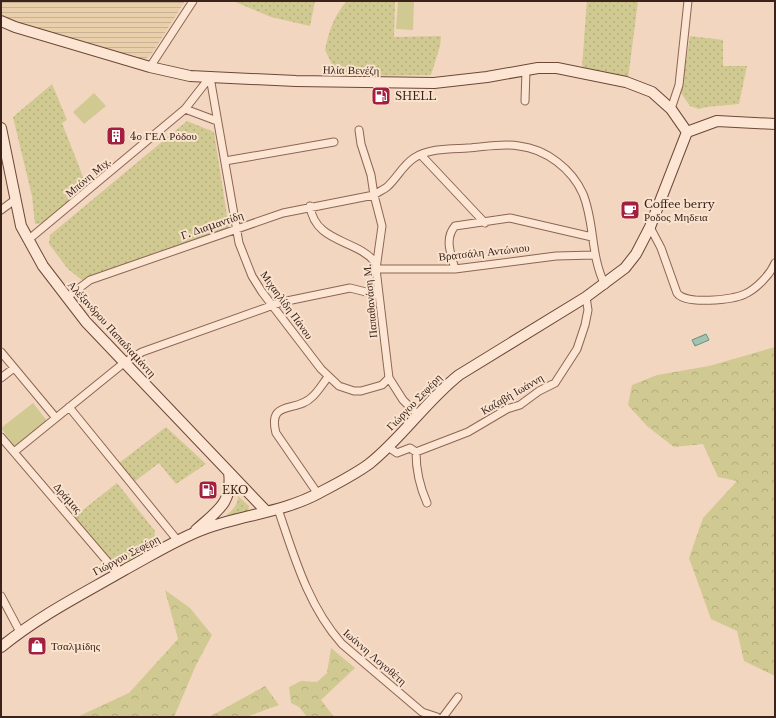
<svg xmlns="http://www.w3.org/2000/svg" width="776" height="718" font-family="'Libre Baskerville',serif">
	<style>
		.farmland { fill: url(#farmland-rules) }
		.grass { fill: url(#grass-dots) }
		.forest { fill: url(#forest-crowns) }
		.pitch { fill: #d1c992 }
		.water { fill: url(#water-waves); stroke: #69937e }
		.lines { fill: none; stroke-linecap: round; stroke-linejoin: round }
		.street-casing { stroke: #8d6555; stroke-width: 9 }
		.secondary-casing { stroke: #6e4739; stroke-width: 12 }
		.street { stroke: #fce6d3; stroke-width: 7 }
		.secondary { stroke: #fce6d3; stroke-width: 10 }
		.labels { text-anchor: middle; stroke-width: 4; stroke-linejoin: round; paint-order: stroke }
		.street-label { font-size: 11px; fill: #3b231b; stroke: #f9e3cf }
		.poi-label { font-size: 11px; fill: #3b231b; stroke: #f9e3cf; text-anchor: start }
	</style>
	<defs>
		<pattern id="farmland-rules" width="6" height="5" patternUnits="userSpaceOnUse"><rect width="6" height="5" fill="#e9d0ab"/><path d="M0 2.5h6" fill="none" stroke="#c9b293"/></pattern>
		<pattern id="grass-dots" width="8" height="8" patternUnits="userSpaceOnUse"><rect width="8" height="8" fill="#d1c992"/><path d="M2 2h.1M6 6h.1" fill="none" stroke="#b4ac7d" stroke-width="1.8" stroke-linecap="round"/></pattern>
		<pattern id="forest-crowns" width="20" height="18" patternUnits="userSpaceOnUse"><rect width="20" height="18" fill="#d1c992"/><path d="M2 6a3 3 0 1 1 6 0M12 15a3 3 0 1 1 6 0" fill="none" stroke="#b4ac7d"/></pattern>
		<pattern id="water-waves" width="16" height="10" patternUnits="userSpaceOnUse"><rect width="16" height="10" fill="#a3c4b2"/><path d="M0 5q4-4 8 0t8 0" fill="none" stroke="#8da898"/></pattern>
	</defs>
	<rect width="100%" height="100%" fill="#f2d6bf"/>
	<path class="farmland" d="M 1,1 L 185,1 L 151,55 L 142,61 L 1,18 Z"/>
	<path class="grass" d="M 233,1 L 315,1 L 310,26 L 271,17 Z
		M 347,1 L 395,1 L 394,37 L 441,36 L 440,46 L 431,75 L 338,76 L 325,50 C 329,31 334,15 347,1 Z
		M 587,1 L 638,1 L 628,79 L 589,70 L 582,66 Z
		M 690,36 L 723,40 L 723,66 L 747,66 L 739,104 L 706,107 L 699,109 L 690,106 L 681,93 Z
		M 52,84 L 67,120 L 62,123 L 87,187 L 47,223 L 35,224 L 32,196 L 13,117 Z
		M 187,121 L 214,132 L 229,229 L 83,281 L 68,269 L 49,244 L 50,235 Z
		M 166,427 L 206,464 L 176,484 L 159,463 L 134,482 L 119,463 Z
		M 117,483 L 155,531 L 154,548 L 118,569 L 74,517 Z
		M 238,496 L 249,506 L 248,512 L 219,521 C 228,514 238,508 238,496 Z"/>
	<path class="forest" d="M 775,347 L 775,676 L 744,661 L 737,631 L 711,619 L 689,558 L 703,518 L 737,481 L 718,477 L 703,444 L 674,447 L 647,426 L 628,405 L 632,385 L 657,375 L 709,366 Z
		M 165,590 L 190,608 L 212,635 L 196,665 L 174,717 L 77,717 L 129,693 L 178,639 Z
		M 331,648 L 355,668 L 321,700 L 334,717 L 307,717 L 299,707 L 291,703 L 289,687 L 301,681 L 317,682 L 327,673 Z
		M 265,686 L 279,705 L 246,717 L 209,717 Z"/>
	<path class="pitch" d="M 398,1 L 414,1 L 413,30 L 396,29 Z
		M 94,93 L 106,106 L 84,124 L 73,112 Z
		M 33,403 L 48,422 L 15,447 L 1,428 Z"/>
	<path class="water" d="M 706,334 L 709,340 L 695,346 L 692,340 Z"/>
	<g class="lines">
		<g class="street-casing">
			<path id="street" d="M 150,67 L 193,1
				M 210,77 L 239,243 L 252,276 L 262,292 L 321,369 L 339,386 L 354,391 L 361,391 L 382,385 L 389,378
				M 525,101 L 526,70
				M 185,109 L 217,121
				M 671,109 L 679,85 L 688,1
				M 359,130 L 361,144 L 371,175 L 374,195 L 382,226 L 376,269 L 389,378 L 403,400 L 418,415
				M 421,155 L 485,223
				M 225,161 L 334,142
				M 310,206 C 315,243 356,239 375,262
				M 1,210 L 16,199
				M 650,227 L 661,248 L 677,293 C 685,305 733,300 745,294 C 756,289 770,275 775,263
				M 28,240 L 185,109 L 210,77
				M 376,269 L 455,269 L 556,256 L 595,255
				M 455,269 C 451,254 444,239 455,226 L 510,218 L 592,237
				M 66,298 L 90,280 L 283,213 L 374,195 C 378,192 383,190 387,187 C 397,178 403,165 414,158 C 429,148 451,149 468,148 C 484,147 503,143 519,146 C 546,149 572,169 583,194 C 595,223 590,255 605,285
				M 1,352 L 56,418
				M 1,378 L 14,368
				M 69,407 L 178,541
				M 1,437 L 118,574
				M 388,447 L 397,453 L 410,448 L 416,452 C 416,471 419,485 427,503
				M 14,452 L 125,362 L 142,352 L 282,302 L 350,288 L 378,295
				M 416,452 L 468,432 L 507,409 L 520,405 L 539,391 L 555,383 L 577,349 L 585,325 L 588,310 L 586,297
				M 318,494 L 276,433 C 267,399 297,413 312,397 C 318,392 323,383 328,377
				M 278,509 C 294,556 308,606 342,644 L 422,712 L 437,717
				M 1,596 L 20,632
				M 443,717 L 458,697"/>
		</g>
		<g class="secondary-casing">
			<path id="secondary" d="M 1,21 L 15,27 L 150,67 L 190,76 L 210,77 L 296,81 L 434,83 L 487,77 L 538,68 L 557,68 L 626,82 L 652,92 L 671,109 L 687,132
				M 1,128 L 21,226 L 43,266 L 86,322 L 266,511
				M 196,530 C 217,511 233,503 229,472
				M 1,647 C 42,614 81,595 126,569 C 152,555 177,539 204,529 C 242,515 284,512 319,493 C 336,484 354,475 369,464 C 402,438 426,401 459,375 L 586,297 L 625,268 L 636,254 L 650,227 L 687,132 L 717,121 L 775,124"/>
		</g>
		<use href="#street" class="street"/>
		<use href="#secondary" class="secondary"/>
	</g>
	<defs>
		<g id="fuel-square" transform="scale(1)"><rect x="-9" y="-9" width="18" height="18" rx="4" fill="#a21f40" stroke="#f9e3cf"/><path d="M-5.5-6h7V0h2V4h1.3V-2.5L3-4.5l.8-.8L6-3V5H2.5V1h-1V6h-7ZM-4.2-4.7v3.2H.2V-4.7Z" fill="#fff"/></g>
		<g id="building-square" transform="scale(1)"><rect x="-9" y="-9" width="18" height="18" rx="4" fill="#a21f40" stroke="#f9e3cf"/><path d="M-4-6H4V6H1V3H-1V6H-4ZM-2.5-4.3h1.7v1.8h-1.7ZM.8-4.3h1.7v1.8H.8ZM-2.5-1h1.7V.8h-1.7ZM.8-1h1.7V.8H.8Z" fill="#fff"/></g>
		<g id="cafe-square" transform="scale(1)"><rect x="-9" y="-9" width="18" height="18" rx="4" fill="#a21f40" stroke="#f9e3cf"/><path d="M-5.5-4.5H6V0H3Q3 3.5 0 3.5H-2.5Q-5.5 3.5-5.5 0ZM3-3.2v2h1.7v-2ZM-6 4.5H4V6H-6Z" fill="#fff"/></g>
		<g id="shop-square" transform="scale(1)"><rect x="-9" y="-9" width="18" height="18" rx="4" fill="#a21f40" stroke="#f9e3cf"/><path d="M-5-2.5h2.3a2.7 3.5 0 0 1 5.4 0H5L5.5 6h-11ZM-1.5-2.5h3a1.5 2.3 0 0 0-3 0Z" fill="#fff"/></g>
	</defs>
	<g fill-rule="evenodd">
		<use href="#fuel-square" x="381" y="96"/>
		<use href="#building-square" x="116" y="136"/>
		<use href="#cafe-square" x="630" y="210"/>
		<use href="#fuel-square" x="208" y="490"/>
		<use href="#shop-square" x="37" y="646"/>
	</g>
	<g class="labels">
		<g class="street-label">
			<text transform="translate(351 70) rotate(1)" y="4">Ηλία Βενέζη</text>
			<text transform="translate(88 177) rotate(-40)" y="4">Μπόνη Μιχ.</text>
			<text transform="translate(212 225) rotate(-19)" y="4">Γ. Διαμαντίδη</text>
			<text transform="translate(484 252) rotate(-6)" y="4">Βρατσάλη Αντώνιου</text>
			<text transform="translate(370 301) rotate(-95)" y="4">Παπαθανάση Μ.</text>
			<text transform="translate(287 305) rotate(54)" y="4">Μιχαηλίδη Πάνου</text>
			<text transform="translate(112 329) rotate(48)" y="4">Αλέξανδρου Παπαδιαμάντη</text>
			<text transform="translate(512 394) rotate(-30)" y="4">Καζαβή Ιωάννη</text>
			<text transform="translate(414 402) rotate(-46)" y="4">Γιώργου Σεφέρη</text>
			<text transform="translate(68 498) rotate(49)" y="4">Δράμας</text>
			<text transform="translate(126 555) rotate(-28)" y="4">Γιώργου Σεφέρη</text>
			<text transform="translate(375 657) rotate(41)" y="4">Ιωάννη Λογοθέτη</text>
		</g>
		<g class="poi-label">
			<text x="395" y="100">SHELL</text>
			<text x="130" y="140">4ο ΓΕΛ Ρόδου</text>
			<text x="644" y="208">Coffee berry<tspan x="644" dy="13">Ροδος Μηδεια</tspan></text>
			<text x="222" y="494">EKO</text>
			<text x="51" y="650">Τσαλμίδης</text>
		</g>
	</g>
	<rect width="776" height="718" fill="none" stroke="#3b231b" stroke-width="4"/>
</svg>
